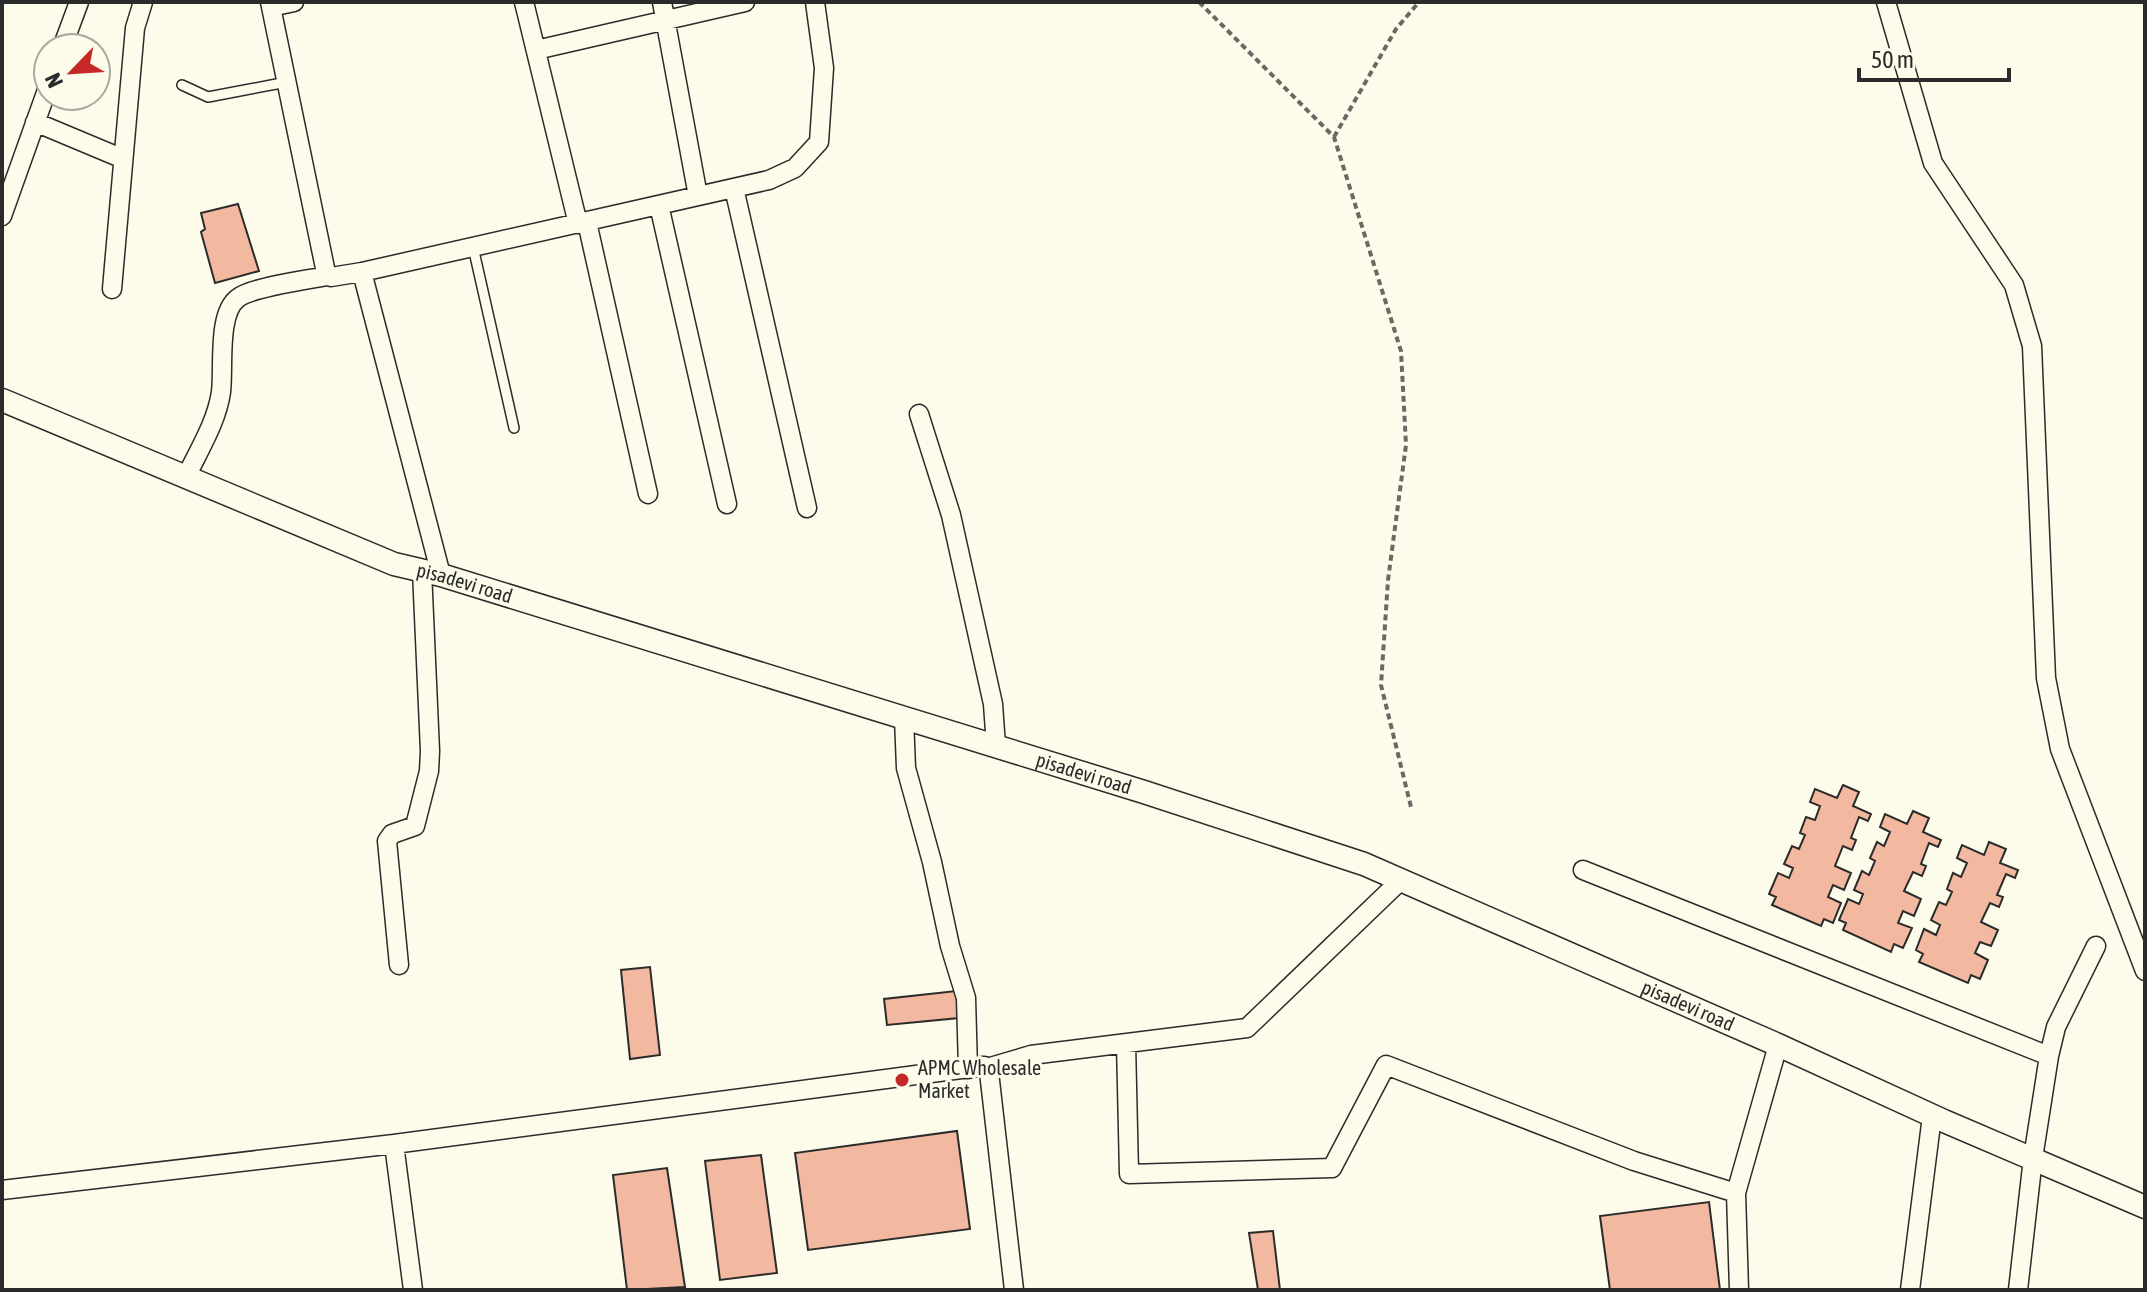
<svg xmlns="http://www.w3.org/2000/svg" width="2147" height="1292" font-family="'Asap Condensed',sans-serif">
	<style>
		.building { fill: #f2b8a0; stroke: #2b2b2b; stroke-width: 2 }
		.lines { fill: none; stroke-linecap: round; stroke-linejoin: round }
		.service-casing { stroke: #2b2b2b; stroke-width: 12 }
		.minor-casing { stroke: #2b2b2b; stroke-width: 21 }
		.tertiary-casing { stroke: #2b2b2b; stroke-width: 25 }
		.path { stroke: #6a6964; stroke-width: 4; stroke-dasharray: 6 4; stroke-linecap: butt }
		.service { stroke: #fdfbea; stroke-width: 9 }
		.minor { stroke: #fdfbea; stroke-width: 18 }
		.tertiary { stroke: #fdfbea; stroke-width: 22 }
		.poi-dot { fill: #c62828; stroke: #fdfbea; stroke-width: 3 }
		.labels { text-anchor: middle; stroke-width: 6; stroke-linejoin: round; paint-order: stroke }
		.street-label { font-size: 20px; fill: #2b2b2b; stroke: #fdfbea }
		.poi-label { font-size: 20px; fill: #2b2b2b; stroke: #fdfbea; text-anchor: start }
	</style>
	<rect width="100%" height="100%" fill="#fdfbea"/>
	<path class="building" d="M 238,204 L 259,271 L 215,283 L 201,232 L 205,229 L 201,213 Z
		M 1843,785 L 1859,792 L 1853,806 L 1871,814 L 1868,821 L 1859,817 L 1851,838 L 1856,840 L 1852,850 L 1843,846 L 1835,866 L 1851,873 L 1844,890 L 1833,885 L 1828,897 L 1841,903 L 1833,923 L 1824,919 L 1821,926 L 1772,905 L 1776,897 L 1769,894 L 1778,873 L 1789,878 L 1793,868 L 1784,864 L 1792,846 L 1799,849 L 1805,835 L 1800,833 L 1806,817 L 1815,820 L 1820,806 L 1810,802 L 1815,789 L 1837,798 Z
		M 1913,811 L 1929,818 L 1923,832 L 1941,840 L 1938,847 L 1929,843 L 1921,864 L 1926,866 L 1922,876 L 1913,872 L 1904,891 L 1921,899 L 1914,916 L 1903,911 L 1898,923 L 1912,928 L 1903,948 L 1894,944 L 1891,952 L 1843,930 L 1846,923 L 1839,920 L 1848,899 L 1859,904 L 1863,894 L 1854,890 L 1862,871 L 1869,875 L 1875,861 L 1870,858 L 1877,842 L 1884,846 L 1890,832 L 1880,827 L 1885,814 L 1907,824 Z
		M 1989,842 L 2006,849 L 2000,863 L 2018,870 L 2015,878 L 2006,874 L 1997,895 L 2003,897 L 1999,907 L 1990,903 L 1981,922 L 1998,930 L 1991,946 L 1980,942 L 1975,953 L 1988,960 L 1980,979 L 1971,975 L 1968,983 L 1919,962 L 1923,954 L 1916,950 L 1924,929 L 1936,935 L 1940,925 L 1931,920 L 1939,902 L 1946,905 L 1952,892 L 1947,889 L 1953,873 L 1961,877 L 1967,863 L 1957,858 L 1962,845 L 1984,855 Z
		M 650,967 L 660,1055 L 630,1059 L 621,970 Z
		M 956,991 L 959,1018 L 887,1025 L 884,999 Z
		M 957,1131 L 970,1229 L 808,1250 L 795,1153 Z
		M 761,1155 L 777,1273 L 720,1280 L 705,1161 Z
		M 667,1168 L 685,1287 L 627,1290 L 613,1175 Z
		M 1709,1202 L 1720,1290 L 1610,1290 L 1600,1216 Z
		M 1273,1231 L 1280,1290 L 1258,1290 L 1249,1233 Z"/>
	<g class="lines">
		<g class="service-casing">
			<path id="service" d="M 182,85 L 208,97 L 287,82
				M 473,247 L 514,428"/>
		</g>
		<g class="minor-casing">
			<path id="minor" d="M 270,2 L 326,273 L 331,277 L 362,272 L 441,575
				M 524,2 L 578,224
				M 662,2 L 698,196
				M 1886,2 L 1933,163 L 2014,285 L 2032,346 L 2046,678 L 2060,749 L 2145,971
				M 271,7 L 294,2
				M 62,48 L 79,2
				M 536,50 L 745,2
				M 35,122 L 121,158
				M 734,188 L 807,508
				M 659,205 L 727,504
				M 2,216 L 48,87
				M 587,222 L 648,494
				M 362,272 L 769,180 L 795,168 L 819,142 L 824,68 L 815,2
				M 112,289 L 135,28 L 143,2
				M 919,414 L 951,515 L 993,704 L 996,746
				M 186,477 C 199,450 217,421 221,392 C 224,367 217,313 238,298 C 252,287 307,280 327,276
				M 904,718 L 906,768 L 932,862 L 950,946 L 966,998 L 968,1069
				M 1583,870 L 2049,1056
				M 399,965 L 387,841 L 392,834 L 415,826 L 429,771 L 430,751 L 422,571
				M 1126,1043 L 1129,1174 L 1332,1168 L 1386,1065 L 1634,1161 L 1736,1193
				M 987,1068 L 1031,1055 L 1247,1028 L 1401,880
				M 394,1144 L 413,1290
				M 2,1190 L 394,1144 L 984,1066 L 989,1072 L 1014,1290
				M 1739,1290 L 1736,1193 L 1778,1045
				M 1910,1290 L 1932,1116
				M 2018,1290 L 2033,1158 L 2049,1056 L 2056,1027 L 2096,946"/>
		</g>
		<g class="tertiary-casing">
			<g id="tertiary">
				<path id="s1" d="M 2,400 L 394,564 L 441,575 L 1144,792 L 1364,864 L 1778,1045 L 1944,1121 L 2145,1207"/>
			</g>
		</g>
		<path class="path" d="M 1199,2 L 1334,137 L 1401,351 L 1406,445 L 1388,580 L 1381,685 L 1411,807
			M 1334,137 L 1396,29 L 1419,2"/>
		<use href="#service" class="service"/>
		<use href="#minor" class="minor"/>
		<use href="#tertiary" class="tertiary"/>
	</g>
	<circle class="poi-dot" cx="902" cy="1080" r="8"/>
	<g class="labels">
		<g class="street-label">
			<text dy="7" stroke="none"><textPath href="#s1" startOffset="498">pisadevi road</textPath></text>
			<text dy="7" stroke="none"><textPath href="#s1" startOffset="1146">pisadevi road</textPath></text>
			<text dy="7" stroke="none"><textPath href="#s1" startOffset="1794">pisadevi road</textPath></text>
		</g>
		<g class="poi-label">
			<text x="918" y="1075">APMC Wholesale<tspan x="918" dy="23">Market</tspan></text>
		</g>
	</g>
	<rect width="2147" height="1292" fill="none" stroke="#2b2b2b" stroke-width="8"/>
	<g transform="translate(72 72) rotate(245)"><circle r="38" fill="#fdfbea" stroke="#a9a89e" stroke-width="2"/>
	<path d="M0-6L14 30L0 20L-14 30Z" fill="#c62828"/>
	<text y="-12" font-size="22" font-weight="bold" text-anchor="middle" fill="#2b2b2b">N</text>
	</g>
	<path d="M1859 68v12h150v-12" fill="none" stroke="#2b2b2b" stroke-width="4"/>
	<text x="1871" y="68" font-size="24" fill="#2b2b2b" stroke="#fdfbea" stroke-width="6" paint-order="stroke">50 m</text>
</svg>
